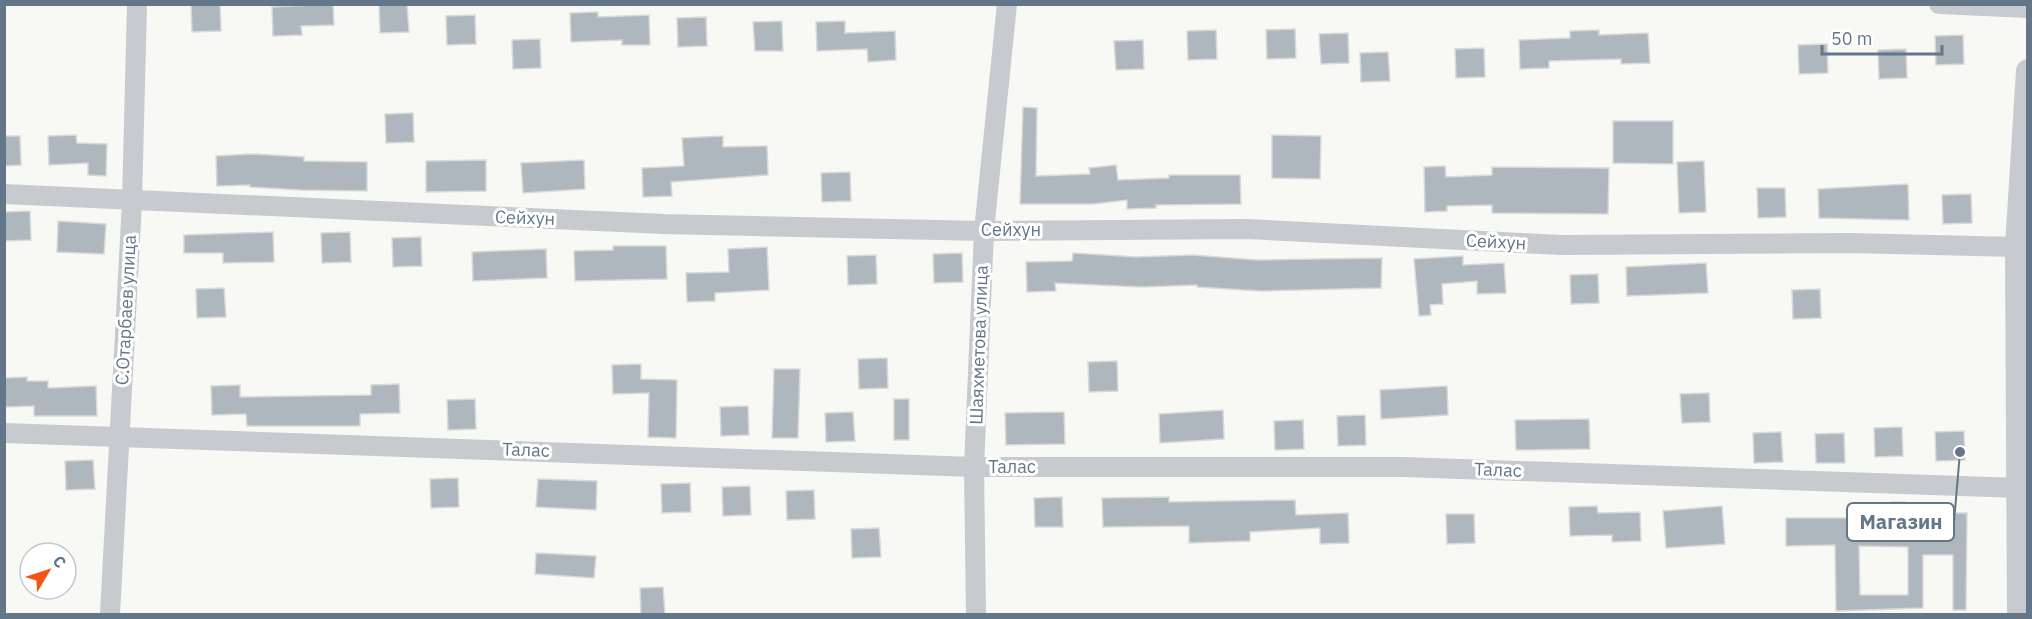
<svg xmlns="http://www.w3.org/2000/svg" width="2032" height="619" font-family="'IBM Plex Sans',sans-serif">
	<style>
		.building { fill: #aeb7be; stroke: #d9d9d7; stroke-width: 1.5; fill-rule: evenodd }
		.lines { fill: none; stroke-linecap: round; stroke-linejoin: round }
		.minor { stroke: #c7cbcf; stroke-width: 20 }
		.tertiary { stroke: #c7cbcf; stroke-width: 24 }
		.labels { text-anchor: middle; stroke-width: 6; stroke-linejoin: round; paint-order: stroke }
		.street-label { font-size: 18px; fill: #637789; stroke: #fff }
		.leader { fill: none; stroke: #637789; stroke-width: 2 }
		.callout-dot { fill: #637789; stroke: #fff; stroke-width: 2 }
		.callout { fill: #fff; stroke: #637789; stroke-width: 2 }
		.callout-label { font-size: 20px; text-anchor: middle; font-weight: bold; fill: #637789 }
	</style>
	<rect width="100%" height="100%" fill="#f8f8f4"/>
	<path class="building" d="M 191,4 L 220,4 L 221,31 L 192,32 Z
		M 333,4 L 334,25 L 301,26 L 302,35 L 273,36 L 272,7 Z
		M 379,4 L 407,4 L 409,32 L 380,33 Z
		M 598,12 L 598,17 L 649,15 L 650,45 L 622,45 L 622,40 L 571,42 L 570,13 Z
		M 475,15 L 476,44 L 447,45 L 446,16 Z
		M 706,17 L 707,46 L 678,47 L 677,18 Z
		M 782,21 L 783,51 L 755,51 L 753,22 Z
		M 845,21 L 845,33 L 895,31 L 896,60 L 868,62 L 867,49 L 817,51 L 816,22 Z
		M 1295,29 L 1296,58 L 1267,59 L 1266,30 Z
		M 1216,30 L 1217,59 L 1188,60 L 1187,31 Z
		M 1599,30 L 1599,35 L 1648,33 L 1650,63 L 1621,64 L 1621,59 L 1549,61 L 1549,68 L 1520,69 L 1519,40 L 1570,38 L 1570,31 Z
		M 1348,33 L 1349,63 L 1321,64 L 1319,34 Z
		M 1963,35 L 1964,64 L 1936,65 L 1935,36 Z
		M 540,39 L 541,68 L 513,69 L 512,40 Z
		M 1143,40 L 1144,69 L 1116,70 L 1114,41 Z
		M 1827,44 L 1828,73 L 1799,74 L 1798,45 Z
		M 1484,48 L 1485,77 L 1456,78 L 1455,49 Z
		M 1906,49 L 1907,78 L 1879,79 L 1878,50 Z
		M 1388,52 L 1390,81 L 1361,82 L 1360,53 Z
		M 1023,107 L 1037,108 L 1036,176 L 1090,174 L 1089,168 L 1116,165 L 1118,180 L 1169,178 L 1169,175 L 1240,175 L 1241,204 L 1156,205 L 1156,208 L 1127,209 L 1127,200 L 1093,204 L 1020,204 Z
		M 413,113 L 414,142 L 386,143 L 385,114 Z
		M 1613,121 L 1673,121 L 1673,164 L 1613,163 Z
		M 76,135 L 77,143 L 107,144 L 106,176 L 88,175 L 88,163 L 49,165 L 48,136 Z
		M 1272,135 L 1321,136 L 1320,179 L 1272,178 Z
		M 4,136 L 20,136 L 21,165 L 4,166 Z
		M 723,136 L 723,147 L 767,146 L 768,175 L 671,182 L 672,196 L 643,197 L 642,168 L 684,166 L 682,138 Z
		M 252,154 L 304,157 L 304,161 L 367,162 L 367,191 L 300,190 L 250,187 L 250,185 L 217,186 L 216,156 Z
		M 486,160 L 486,191 L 426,192 L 426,161 Z
		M 584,160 L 585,189 L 523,193 L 521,163 Z
		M 1704,161 L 1706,212 L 1679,213 L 1677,162 Z
		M 1445,166 L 1446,177 L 1492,175 L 1492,167 L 1609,168 L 1608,214 L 1492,213 L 1492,205 L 1447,206 L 1447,211 L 1425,212 L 1424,167 Z
		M 850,172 L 851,201 L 822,202 L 821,173 Z
		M 1908,184 L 1909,220 L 1819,218 L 1818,189 Z
		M 1757,188 L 1785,188 L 1786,217 L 1758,218 Z
		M 1971,194 L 1972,223 L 1943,224 L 1942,195 Z
		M 30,211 L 31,240 L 4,241 L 4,212 Z
		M 58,221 L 106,224 L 104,254 L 57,252 Z
		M 273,232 L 274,262 L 223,263 L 223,253 L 184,253 L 184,235 Z
		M 350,232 L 351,262 L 322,263 L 321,233 Z
		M 421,237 L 422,266 L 393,267 L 392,238 Z
		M 613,246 L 666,246 L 667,279 L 575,281 L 574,251 L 613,250 Z
		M 767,247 L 769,290 L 715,293 L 715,301 L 687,302 L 686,273 L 729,272 L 728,249 Z
		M 546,249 L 547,278 L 473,281 L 472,252 Z
		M 962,253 L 963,282 L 934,283 L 933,254 Z
		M 1073,253 L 1137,257 L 1192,255 L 1257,260 L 1382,258 L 1381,288 L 1261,291 L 1197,287 L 1197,285 L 1141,287 L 1055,283 L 1056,291 L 1027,292 L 1026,262 L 1072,261 Z
		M 876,255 L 877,284 L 848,285 L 847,256 Z
		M 1463,256 L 1463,265 L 1504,263 L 1506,293 L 1477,294 L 1477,281 L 1442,284 L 1443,304 L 1430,305 L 1431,315 L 1419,316 L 1414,259 Z
		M 1706,263 L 1708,293 L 1627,296 L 1626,267 Z
		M 1598,274 L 1599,303 L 1571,304 L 1570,275 Z
		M 224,288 L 226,317 L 197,318 L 196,289 Z
		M 1820,289 L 1821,318 L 1793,319 L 1792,290 Z
		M 887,358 L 888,388 L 859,389 L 858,359 Z
		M 1117,361 L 1118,391 L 1089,392 L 1088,362 Z
		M 641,364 L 641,379 L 677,380 L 676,438 L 648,437 L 649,393 L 613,394 L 612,365 Z
		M 774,369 L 800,369 L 798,438 L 772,438 Z
		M 27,377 L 27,381 L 48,381 L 48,388 L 96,386 L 97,416 L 34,416 L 34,406 L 4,407 L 4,378 Z
		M 399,384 L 400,413 L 360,414 L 360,426 L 247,426 L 246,414 L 212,415 L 211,386 L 240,385 L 240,397 L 371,395 L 371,385 Z
		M 1447,386 L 1448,415 L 1381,419 L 1380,390 Z
		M 1709,393 L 1710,422 L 1682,423 L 1680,394 Z
		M 475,399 L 476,429 L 448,430 L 447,400 Z
		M 894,399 L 909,399 L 909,440 L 894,440 Z
		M 748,406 L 749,435 L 721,436 L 720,407 Z
		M 1223,410 L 1224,439 L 1160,443 L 1159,414 Z
		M 853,412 L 855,441 L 826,442 L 825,413 Z
		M 1064,412 L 1065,444 L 1006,445 L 1005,413 Z
		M 1365,415 L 1366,445 L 1338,446 L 1337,416 Z
		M 1589,419 L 1590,449 L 1516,450 L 1515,420 Z
		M 1303,420 L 1304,449 L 1275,450 L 1274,421 Z
		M 1902,427 L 1903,456 L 1875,457 L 1874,428 Z
		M 1964,431 L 1965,460 L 1936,461 L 1935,432 Z
		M 1781,432 L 1783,462 L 1754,463 L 1753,433 Z
		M 1844,433 L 1845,463 L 1816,463 L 1815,434 Z
		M 93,460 L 95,489 L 66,490 L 65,461 Z
		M 458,478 L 459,507 L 431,508 L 430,479 Z
		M 538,479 L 597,481 L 596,510 L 536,507 Z
		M 690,483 L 691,512 L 662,513 L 661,484 Z
		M 750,486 L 751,515 L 723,516 L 722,487 Z
		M 814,490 L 815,519 L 787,520 L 786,491 Z
		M 1062,497 L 1063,527 L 1035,527 L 1034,498 Z
		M 1169,497 L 1169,502 L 1295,500 L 1296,515 L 1348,513 L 1349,543 L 1320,544 L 1320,528 L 1250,532 L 1250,541 L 1189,543 L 1189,526 L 1103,527 L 1102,498 Z
		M 1891,502 L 1905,502 L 1905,513 L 1967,513 L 1966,610 L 1953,610 L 1953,555 L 1923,555 L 1923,608 L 1836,611 L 1835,545 L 1786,546 L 1786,518 L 1891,518 ZM 1859,546 L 1908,547 L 1908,595 L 1860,595 Z
		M 1597,506 L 1598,513 L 1640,512 L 1641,541 L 1612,542 L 1612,535 L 1570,536 L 1569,507 Z
		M 1722,506 L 1725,544 L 1666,548 L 1663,511 Z
		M 1446,514 L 1474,514 L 1475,543 L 1447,544 Z
		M 879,528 L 881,557 L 852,558 L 851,529 Z
		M 536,553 L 596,556 L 594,578 L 535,574 Z
		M 663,587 L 665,615 L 641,615 L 640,588 Z"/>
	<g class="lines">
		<path class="minor" d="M 1939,4 L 2028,8
			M 4,194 L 664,224 L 984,231 L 1246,229 L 1561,245 L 1850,243 L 2017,247
			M 4,433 L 974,467 L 1403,467 L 2020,488
			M 110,614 L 132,202 L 137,4
			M 976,614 L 974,467 L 984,231 L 1007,4"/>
		<path class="tertiary" d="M 2019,614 L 2017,247 L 2028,71"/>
	</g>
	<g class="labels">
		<g class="street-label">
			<text transform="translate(525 218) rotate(2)" y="6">Сейхун</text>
			<text x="1011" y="236">Сейхун</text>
			<text transform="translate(1496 242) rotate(3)" y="6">Сейхун</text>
			<text transform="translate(126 310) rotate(-87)" y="6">С.Отарбаев улица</text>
			<text transform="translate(979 345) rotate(-88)" y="6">Шаяхметова улица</text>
			<text transform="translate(526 450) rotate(2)" y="6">Талас</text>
			<text x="1012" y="473">Талас</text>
			<text transform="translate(1498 470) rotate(2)" y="6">Талас</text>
		</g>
	</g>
	<path class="leader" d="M1960 452L1954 522"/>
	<circle class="callout-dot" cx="1960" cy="452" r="6"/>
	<rect class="callout" x="1847" y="503" width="107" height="38" rx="6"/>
	<g class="callout-label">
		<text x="1901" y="529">Магазин</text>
	</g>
	<rect width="2032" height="619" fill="none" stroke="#637789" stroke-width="12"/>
	<g transform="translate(48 571) rotate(51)"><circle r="28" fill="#ffffff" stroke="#c1c9d0" stroke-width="1.5"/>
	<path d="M0-4.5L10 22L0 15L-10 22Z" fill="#f65417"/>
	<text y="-9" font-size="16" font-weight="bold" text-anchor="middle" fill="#637789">С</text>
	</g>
	<path d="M1822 45v9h120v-9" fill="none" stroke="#637789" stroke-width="3"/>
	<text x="1831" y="45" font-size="18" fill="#637789" stroke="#ffffff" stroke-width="4.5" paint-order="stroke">50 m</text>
</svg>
